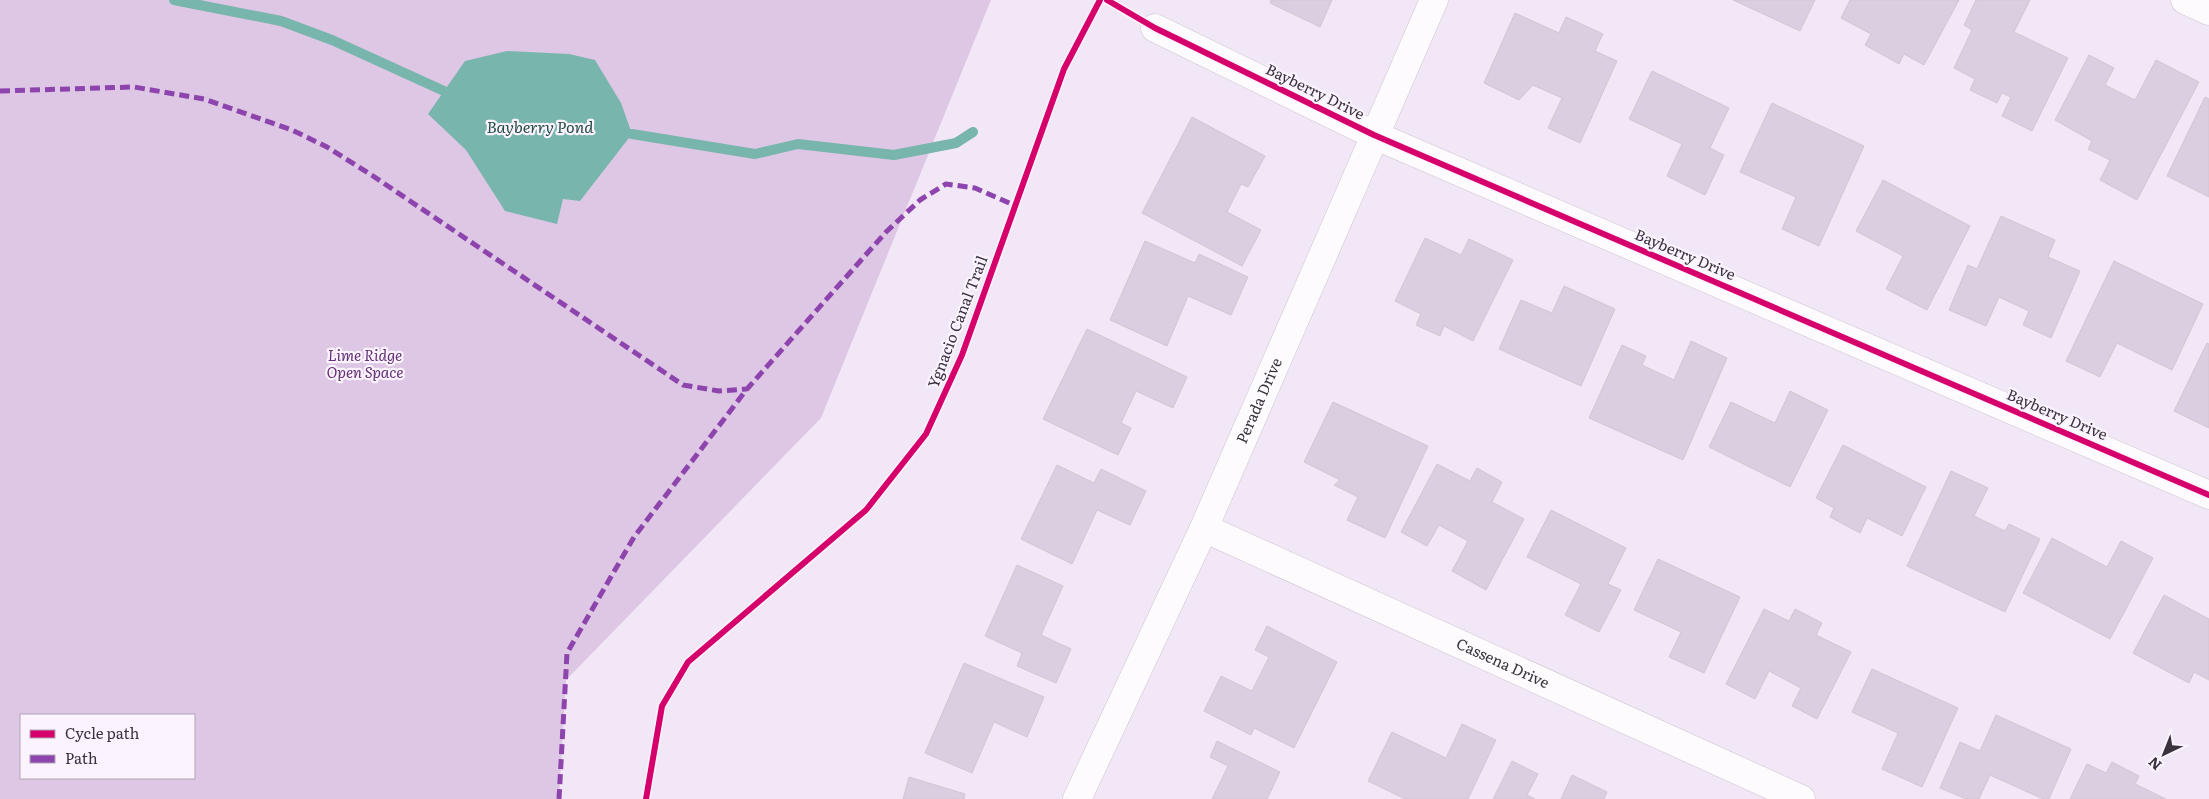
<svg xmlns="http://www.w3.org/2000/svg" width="2209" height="799" font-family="Literata,serif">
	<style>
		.green { fill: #ddc7e4; fill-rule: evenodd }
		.water { fill: #77b5ad }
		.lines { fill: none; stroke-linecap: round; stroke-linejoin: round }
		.stream { stroke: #77b5ad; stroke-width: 10 }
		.building { fill: #dbcee0; stroke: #cfc7d2 }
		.street-casing { stroke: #cdc4d0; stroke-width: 29 }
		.street { stroke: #fdfbfe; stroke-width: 28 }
		.quiet { stroke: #8e44ad; stroke-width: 5; stroke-dasharray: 10 5; stroke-linecap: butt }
		.cycleway-casing { stroke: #fbf3fe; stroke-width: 9 }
		.cycleway { stroke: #d6006c; stroke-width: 6 }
		.labels { text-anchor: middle; stroke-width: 4.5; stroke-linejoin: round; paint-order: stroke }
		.street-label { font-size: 15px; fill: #3a323d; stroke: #fbf3fe }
		.park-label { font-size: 15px; font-style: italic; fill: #632f73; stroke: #fbf3fe }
		.water-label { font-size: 16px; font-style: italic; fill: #244d45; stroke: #fbf3fe }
	</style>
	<rect width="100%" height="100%" fill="#f2e7f6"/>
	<path class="green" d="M 0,0 L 991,0 L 821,418 L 566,680 L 559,799 L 0,799 ZM 21,715 L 194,715 L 194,778 L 21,778 Z"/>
	<path class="water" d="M 507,51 L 569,54 L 595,60 L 621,103 L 632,134 L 580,201 L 563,199 L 557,224 L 505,211 L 466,150 L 428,114 L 465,61 Z"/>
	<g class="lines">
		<path class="stream" d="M 174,0 L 281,21 L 332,40 L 444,91
			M 632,134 L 755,154 L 798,144 L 894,155 L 956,143 L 973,132"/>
	</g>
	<path class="building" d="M 1271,0 L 1332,0 L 1320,27 L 1270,3 Z
		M 1733,0 L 1815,0 L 1800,31 Z
		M 1850,0 L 1959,0 L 1924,65 L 1904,54 L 1899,64 L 1865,45 L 1871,34 L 1841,18 Z
		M 1976,0 L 2030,0 L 2014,32 L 2068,58 L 2032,131 L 2002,116 L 2011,97 L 2002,93 L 1997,103 L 1970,90 L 1975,79 L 1954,68 L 1972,30 L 1964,25 Z
		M 1515,13 L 1559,33 L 1566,17 L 1603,34 L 1595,51 L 1617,61 L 1580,143 L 1548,128 L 1562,98 L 1533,85 L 1519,100 L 1484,83 Z
		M 2089,55 L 2114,68 L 2105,85 L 2135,100 L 2156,60 L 2199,82 L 2137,200 L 2100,180 L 2110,160 L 2088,149 L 2092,141 L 2055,120 Z
		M 1652,71 L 1729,108 L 1710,148 L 1724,155 L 1705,195 L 1667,176 L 1682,144 L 1629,119 Z
		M 2205,97 L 2209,99 L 2209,197 L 2167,176 Z
		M 1772,103 L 1864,146 L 1819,246 L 1782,229 L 1796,197 L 1740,172 Z
		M 1192,117 L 1265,156 L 1248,187 L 1241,184 L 1227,212 L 1261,230 L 1242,266 L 1142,213 Z
		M 1883,180 L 1970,226 L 1927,310 L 1886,289 L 1903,256 L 1856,231 Z
		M 2001,216 L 2055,240 L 2048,257 L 2080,271 L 2051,338 L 2023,325 L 2029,311 L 1999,297 L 1986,326 L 1949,310 L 1968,265 L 1977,269 Z
		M 1425,238 L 1461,255 L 1469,239 L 1513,260 L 1473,341 L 1444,326 L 1440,336 L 1416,325 L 1421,314 L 1395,301 Z
		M 1145,241 L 1195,263 L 1199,254 L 1248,277 L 1231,315 L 1188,296 L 1167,346 L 1110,320 Z
		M 2114,261 L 2203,304 L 2172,370 L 2117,343 L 2100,377 L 2066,361 Z
		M 1564,286 L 1615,309 L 1581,386 L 1499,349 L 1521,300 L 1552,313 Z
		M 1087,329 L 1187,377 L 1173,408 L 1136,391 L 1121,423 L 1131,428 L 1118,455 L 1043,419 Z
		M 1691,341 L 1727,358 L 1683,460 L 1589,418 L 1622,345 L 1646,356 L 1642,365 L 1674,380 Z
		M 2207,343 L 2209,344 L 2209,428 L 2174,411 Z
		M 1790,391 L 1828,410 L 1790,487 L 1709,447 L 1731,402 L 1775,423 Z
		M 1333,402 L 1428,446 L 1385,538 L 1347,520 L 1358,497 L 1334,485 L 1340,480 L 1304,462 Z
		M 1843,445 L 1926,487 L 1902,536 L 1867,518 L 1860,533 L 1830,517 L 1834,508 L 1816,498 Z
		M 1437,464 L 1470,481 L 1477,468 L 1502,482 L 1492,502 L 1524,519 L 1486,590 L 1452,571 L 1468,541 L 1439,525 L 1427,546 L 1401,532 Z
		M 1057,465 L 1094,483 L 1101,469 L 1146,491 L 1130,525 L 1097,510 L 1072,564 L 1021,539 Z
		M 1951,471 L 1988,488 L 1974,516 L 2005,531 L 2009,524 L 2040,539 L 2005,612 L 1907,566 Z
		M 1551,510 L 1626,548 L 1608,584 L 1621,590 L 1599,632 L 1565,615 L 1581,584 L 1527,557 Z
		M 2052,538 L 2107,567 L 2121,541 L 2153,558 L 2110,639 L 2023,593 Z
		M 1658,559 L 1740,597 L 1704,673 L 1669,657 L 1681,632 L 1634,610 Z
		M 1017,565 L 1063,586 L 1041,635 L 1071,649 L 1056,683 L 1017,666 L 1022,653 L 985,636 Z
		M 2164,595 L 2209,619 L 2209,680 L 2194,672 L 2189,683 L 2133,653 Z
		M 1764,609 L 1789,621 L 1795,609 L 1822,623 L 1816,635 L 1851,652 L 1817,719 L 1792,706 L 1801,688 L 1769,671 L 1755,699 L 1726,684 Z
		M 1267,626 L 1337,662 L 1294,748 L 1254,728 L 1251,735 L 1204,711 L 1221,676 L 1252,691 L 1269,657 L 1255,650 Z
		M 964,663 L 1044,697 L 1027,737 L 994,722 L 972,773 L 925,753 Z
		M 1872,669 L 1958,708 L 1922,787 L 1882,769 L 1898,733 L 1852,712 Z
		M 1996,715 L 2071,749 L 2049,799 L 2043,799 L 1990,775 L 1979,799 L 1966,799 L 1940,788 L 1960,742 L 1980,751 Z
		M 1462,724 L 1496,740 L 1468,799 L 1405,799 L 1368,781 L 1392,732 L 1446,758 Z
		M 1217,741 L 1280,772 L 1267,799 L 1212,799 L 1228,766 L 1210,757 Z
		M 1512,761 L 1538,774 L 1527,795 L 1535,799 L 1493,799 Z
		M 2112,762 L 2139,776 L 2135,784 L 2166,799 L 2070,799 L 2087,764 L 2106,773 Z
		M 1572,775 L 1607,792 L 1604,799 L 1561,799 Z
		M 909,777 L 965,794 L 964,799 L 903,799 Z"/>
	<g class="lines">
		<g class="street-casing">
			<g id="street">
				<path d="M 2185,0 L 2209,11"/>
				<path d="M 1155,28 L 1374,135 L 2209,495"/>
				<path id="s1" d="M 1204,528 L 1801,799"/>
				<path id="s2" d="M 1077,799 L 1204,528 L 1434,0"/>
			</g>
		</g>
		<use href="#street" class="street"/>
		<path class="quiet" d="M 0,91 L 134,87 L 204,99 L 292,130 L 327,147 L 373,176 L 683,385 L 719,391 L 747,389
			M 559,799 L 567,653 L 634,537 L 747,389 L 886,232 L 920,200 L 946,184 L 975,188 L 1016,206"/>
		<g class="cycleway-casing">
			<path id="cycleway" d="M 1107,0 L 1155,28 L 1374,135 L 2209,495
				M 646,799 L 662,706 L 688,662 L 866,510 L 926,434 L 962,355 L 1064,69 L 1100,0"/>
		</g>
		<use href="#cycleway" class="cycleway"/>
	</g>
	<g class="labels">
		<g class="street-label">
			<text transform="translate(1315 92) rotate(26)" y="5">Bayberry Drive</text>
			<text transform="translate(1685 255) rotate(23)" y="5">Bayberry Drive</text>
			<text transform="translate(958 322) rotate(-69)" y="5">Ygnacio Canal Trail</text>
			<text dy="5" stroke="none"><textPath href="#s2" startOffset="438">Perada Drive</textPath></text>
			<text transform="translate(2057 415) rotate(23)" y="5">Bayberry Drive</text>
			<text dy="5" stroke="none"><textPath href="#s1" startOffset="328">Cassena Drive</textPath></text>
		</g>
		<g class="park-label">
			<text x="365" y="361">Lime Ridge<tspan x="365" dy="17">Open Space</tspan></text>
		</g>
		<g class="water-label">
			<text x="540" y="133">Bayberry Pond</text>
		</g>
	</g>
	<rect x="20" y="714" width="175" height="65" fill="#fbf3fe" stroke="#aea6b1"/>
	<rect x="30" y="730" width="25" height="8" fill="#d6006c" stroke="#aea6b1"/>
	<text x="65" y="739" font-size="15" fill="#3a323d">Cycle path</text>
	<rect x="30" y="755" width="25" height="8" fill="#8e44ad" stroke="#aea6b1"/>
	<text x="65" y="764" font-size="15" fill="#3a323d">Path</text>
	<g transform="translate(2164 754) rotate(223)" stroke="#fbf3fe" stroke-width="4" paint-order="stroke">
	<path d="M0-4L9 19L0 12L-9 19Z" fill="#3a323d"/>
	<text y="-8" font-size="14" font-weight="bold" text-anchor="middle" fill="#3a323d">N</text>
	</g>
</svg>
